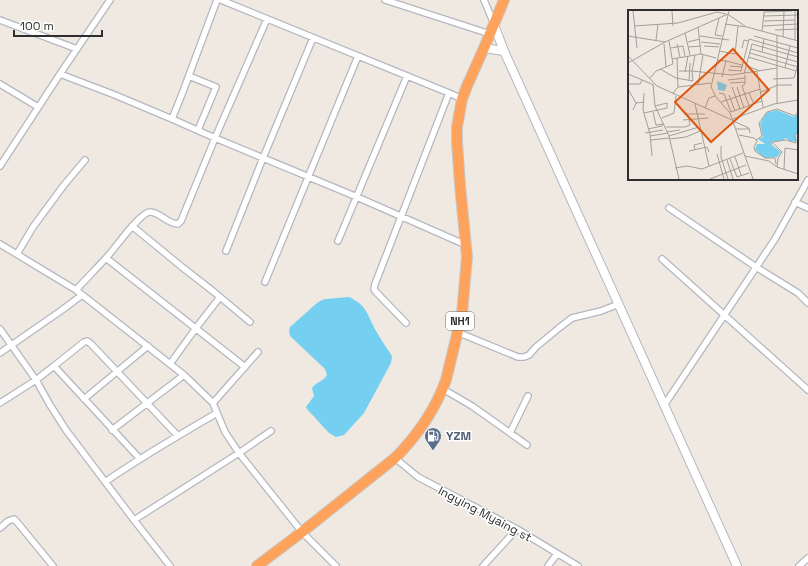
<svg xmlns="http://www.w3.org/2000/svg" width="808" height="566" font-family="'Space Grotesk',sans-serif">
	<style>
		.water { fill: #75cff0 }
		.lines { fill: none; stroke-linecap: round; stroke-linejoin: round }
		.street-casing { stroke: #b4b7c1; stroke-width: 8 }
		.secondary-casing { stroke: #b4b7c1; stroke-width: 10 }
		.highway-casing { stroke: #c9c9c9; stroke-width: 12 }
		.street { stroke: #fff; stroke-width: 5.5 }
		.secondary { stroke: #fff; stroke-width: 8 }
		.highway { stroke: #ffa35c; stroke-width: 10 }
		.labels { text-anchor: middle; stroke-width: 3; stroke-linejoin: round; paint-order: stroke }
		.shield { fill: #fff; stroke: #6d6d6d; stroke-width: 1 }
		.shield-label { font-size: 11px; font-weight: bold; fill: #2e2e2e }
		.service-label { font-size: 12px; font-weight: bold; fill: #4e5e75; stroke: #fff; text-anchor: start }
		.street-label { font-size: 12px; fill: #2e2e2e; stroke: #fff }
		.inset-road { fill: none; stroke: #a29e99; stroke-width: 1 }
		.view { fill: #df570e; fill-opacity: 0.15; stroke: #df570e; stroke-width: 2 }
		.inset-edge { fill: none; stroke: #2e2e2e; stroke-width: 2 }
	</style>
	<rect width="100%" height="100%" fill="#efe9e1"/>
	<path class="water" d="M 349,297 C 368,306 367,315 376,331 C 381,340 387,348 392,356 L 391,363 L 364,413 L 344,435 L 336,437 L 329,433 L 307,409 L 306,407 L 314,396 L 312,388 C 316,382 323,382 327,375 L 325,369 L 290,336 C 289,332 289,330 290,327 L 317,303 L 322,300 L 326,299 Z"/>
	<g class="lines">
		<g class="street-casing">
			<path id="street" d="M 221,0 L 449,93
				M 385,0 L 490,34
				M 484,0 L 494,24
				M 0,20 L 77,49
				M 60,74 L 115,95 L 172,119 L 215,138 L 357,197 L 466,245
				M 189,76 L 216,87 L 198,130
				M 0,84 L 38,107
				M 172,119 L 182,94 L 217,0
				M 0,166 L 60,74 L 110,0
				M 795,202 L 808,208
				M 669,208 L 756,267 L 798,293 L 808,303
				M 132,226 L 182,267 L 214,292 L 250,322
				M 338,241 L 407,76
				M 0,244 L 76,290 L 184,375 L 213,403 L 225,432 L 239,453 L 302,532 L 336,566
				M 226,251 L 263,158 L 313,38
				M 17,254 L 33,227 L 64,185 L 85,160
				M 106,258 L 245,367
				M 662,259 L 808,390
				M 265,282 L 358,56
				M 76,290 C 86,279 96,269 106,258 C 114,250 140,212 150,212 C 160,212 167,224 178,224 L 181,221 L 215,138 L 267,19
				M 406,323 L 376,292 L 374,289 L 375,284 L 449,93 L 462,99
				M 0,329 L 36,380 L 50,405 L 66,430 L 134,520
				M 457,332 L 518,357 L 524,357 L 529,355 L 536,347 L 559,328 L 572,318 L 601,311 L 619,304
				M 0,353 L 62,310 L 82,295
				M 170,364 L 196,328 L 220,297
				M 54,366 L 84,342 L 87,341 L 91,344 L 178,436
				M 443,389 L 472,406 L 527,445
				M 84,399 L 148,346
				M 0,403 L 36,380 L 54,366 L 140,459
				M 213,403 L 258,352
				M 665,404 L 775,239 L 808,180
				M 112,430 L 184,375
				M 510,433 L 528,396
				M 395,458 L 418,477 L 517,529 L 578,566
				M 105,482 C 141,457 179,435 217,413
				M 0,528 L 8,521 L 14,519 L 17,522 L 53,566
				M 170,566 L 134,520 L 239,453 L 271,431
				M 483,566 L 517,529
				M 548,566 L 557,554
				M 799,566 L 808,558"/>
		</g>
		<g class="secondary-casing">
			<path id="secondary" d="M 494,25 L 504,51 L 737,566
				M 484,48 L 504,51"/>
		</g>
		<g class="highway-casing">
			<path id="highway" d="M 257,566 L 302,532 L 395,458 C 418,435 435,410 446,380 L 462,314 L 467,257 L 460,185 L 457,142 L 457,127 L 462,99 L 467,86 L 484,48 L 504,0"/>
		</g>
		<use href="#street" class="street"/>
		<use href="#secondary" class="secondary"/>
		<use href="#highway" class="highway"/>
	</g>
	<defs>
		<g id="fuel-pin" transform="scale(0.9)"><path d="M0 17L-7.5 6A9.5 9.5 0 1 1 7.5 6Z" fill="#5c6f8a" stroke="#fff"/><path d="M-5.5-6h7V0h2V4h1.3V-2.5L3-4.5l.8-.8L6-3V5H2.5V1h-1V6h-7ZM-4.2-4.7v3.2H.2V-4.7Z" fill="#fff"/></g>
	</defs>
	<g fill-rule="evenodd">
		<use href="#fuel-pin" x="433" y="436"/>
	</g>
	<g class="labels">
		<rect class="shield" x="446" y="312" width="28" height="18" rx="3"/>
		<g class="shield-label">
			<text x="460" y="325">NH1</text>
		</g>
		<g class="service-label">
			<text x="446" y="440">YZM</text>
		</g>
		<g class="street-label">
			<text transform="translate(485 514) rotate(28)" y="4">Ingying Myaing st</text>
		</g>
	</g>
	<g transform="translate(628 10)">
		<rect width="170" height="170" fill="#efe9e1"/>
		<path d="M 89,71 L 99,75 L 97,81 L 90,80 ZM 149,100 L 166,107 L 170,104 L 170,122 L 167,126 L 169,131 L 163,132 L 158,128 L 154,131 L 144,131 L 144,135 L 153,142 L 149,147 L 137,148 L 127,140 L 129,134 L 137,134 L 130,129 L 135,127 L 132,114 L 138,103 Z" fill="#75cff0"/>
		<path class="inset-road" d="M 5,1 L 9,38M 44,1 L 45,16M 101,1 L 83,77 L 88,87 L 102,103 L 125,169M 136,2 L 164,1M 101,5 L 117,16M 136,6 L 170,5M 91,8 L 87,25 L 94,26M 136,11 L 167,10M 97,14 L 119,17 L 170,31M 6,16 L 50,13 L 89,2 L 98,4M 135,16 L 170,14M 70,17 L 73,44M 147,20 L 170,19M 134,21 L 136,2M 57,23 L 62,45M 149,25 L 149,93M 0,26 L 37,32 L 100,4M 72,26 L 101,30M 126,26 L 170,38M 155,27 L 156,1M 28,30 L 30,14M 167,30 L 167,1M 60,32 L 72,29M 73,32 L 92,34M 36,34 L 38,57M 49,34 L 52,47M 124,34 L 170,47M 76,36 L 91,37M 60,37 L 73,36M 43,38 L 55,36 L 57,46M 114,38 L 116,30 L 120,31M 123,39 L 170,52M 91,41 L 107,44 L 110,16M 134,42 L 136,29M 122,43 L 170,57M 67,45 L 64,61 L 104,65 L 149,58M 0,46 L 29,76 L 104,110M 120,47 L 168,61M 49,48 L 50,77M 44,49 L 73,44 L 88,48M 89,50 L 98,51 L 94,67M 98,51 L 114,55M 0,53 L 37,32M 102,56 L 114,57 L 121,29 L 170,43M 119,56 L 132,61M 157,58 L 162,36M 32,59 L 48,68 L 65,71 L 64,61 L 51,61M 100,60 L 113,61 L 114,57M 57,62 L 60,46M 129,62 L 135,97M 0,64 L 26,75M 116,64 L 124,34M 117,65 L 117,74 L 114,76 L 121,96M 22,68 L 28,61 L 45,54 L 41,31M 145,69 L 166,68 L 170,54M 100,70 L 117,68M 61,71 L 62,53M 102,73 L 117,72M 0,74 L 12,74 L 14,70M 25,75 L 27,96 L 41,126 L 51,169M 70,75 L 75,45M 104,77 L 112,99M 109,77 L 116,98M 0,79 L 8,93M 133,82 L 150,75 L 164,75M 16,83 L 15,100 L 22,124 L 24,146M 45,83 L 50,77 L 83,73M 91,83 L 96,84 L 103,102M 121,83 L 126,94M 101,85 L 107,101M 93,92 L 132,79M 67,94 L 81,156M 27,96 L 39,93M 77,98 L 81,88 L 87,86M 5,100 L 8,93 L 16,92M 25,102 L 28,115 L 36,114M 103,102 L 134,91M 16,103 L 39,98 L 39,93M 56,104 L 77,104M 34,108 L 46,103 L 48,86M 105,109 L 146,94 L 170,90M 55,110 L 80,108M 105,111 L 121,118 L 122,123M 38,117 L 57,117 L 62,115 L 61,110M 20,119 L 34,116 L 34,114M 108,119 L 121,119M 39,122 L 52,120M 17,123 L 35,120M 111,125 L 126,128 L 129,131 L 126,137 L 127,141 L 137,148 L 147,148 L 148,154M 22,126 L 40,123M 41,126 L 71,117M 42,129 L 58,127 L 72,121M 23,130 L 41,128M 128,130 L 134,126 L 131,113 L 139,102 L 149,99 L 167,106 L 170,102M 93,136 L 93,147 L 100,169M 67,140 L 66,135 L 74,133M 61,141 L 79,137 L 81,142M 89,144 L 96,169M 117,146 L 141,151 L 149,157 L 170,164M 107,147 L 113,165M 102,149 L 109,167 L 121,163M 99,150 L 105,169M 149,157 L 150,148 L 154,142 L 144,132 L 158,130 L 168,133 L 167,125 L 170,122M 47,158 L 59,156 L 74,159 L 115,143M 156,159 L 157,138 L 170,140M 82,169 L 118,155"/>
		<path class="view" d="M 105,39 L 141,80 L 83,132 L 47,92 Z"/>
		<rect width="170" height="170" class="inset-edge"/>
	</g>
	<path d="M14 30v6h88v-6" fill="none" stroke="#2e2e2e" stroke-width="2"/>
	<text x="20" y="30" font-size="12" fill="#2e2e2e" stroke="#ffffff" stroke-width="3" paint-order="stroke">100 m</text>
</svg>
